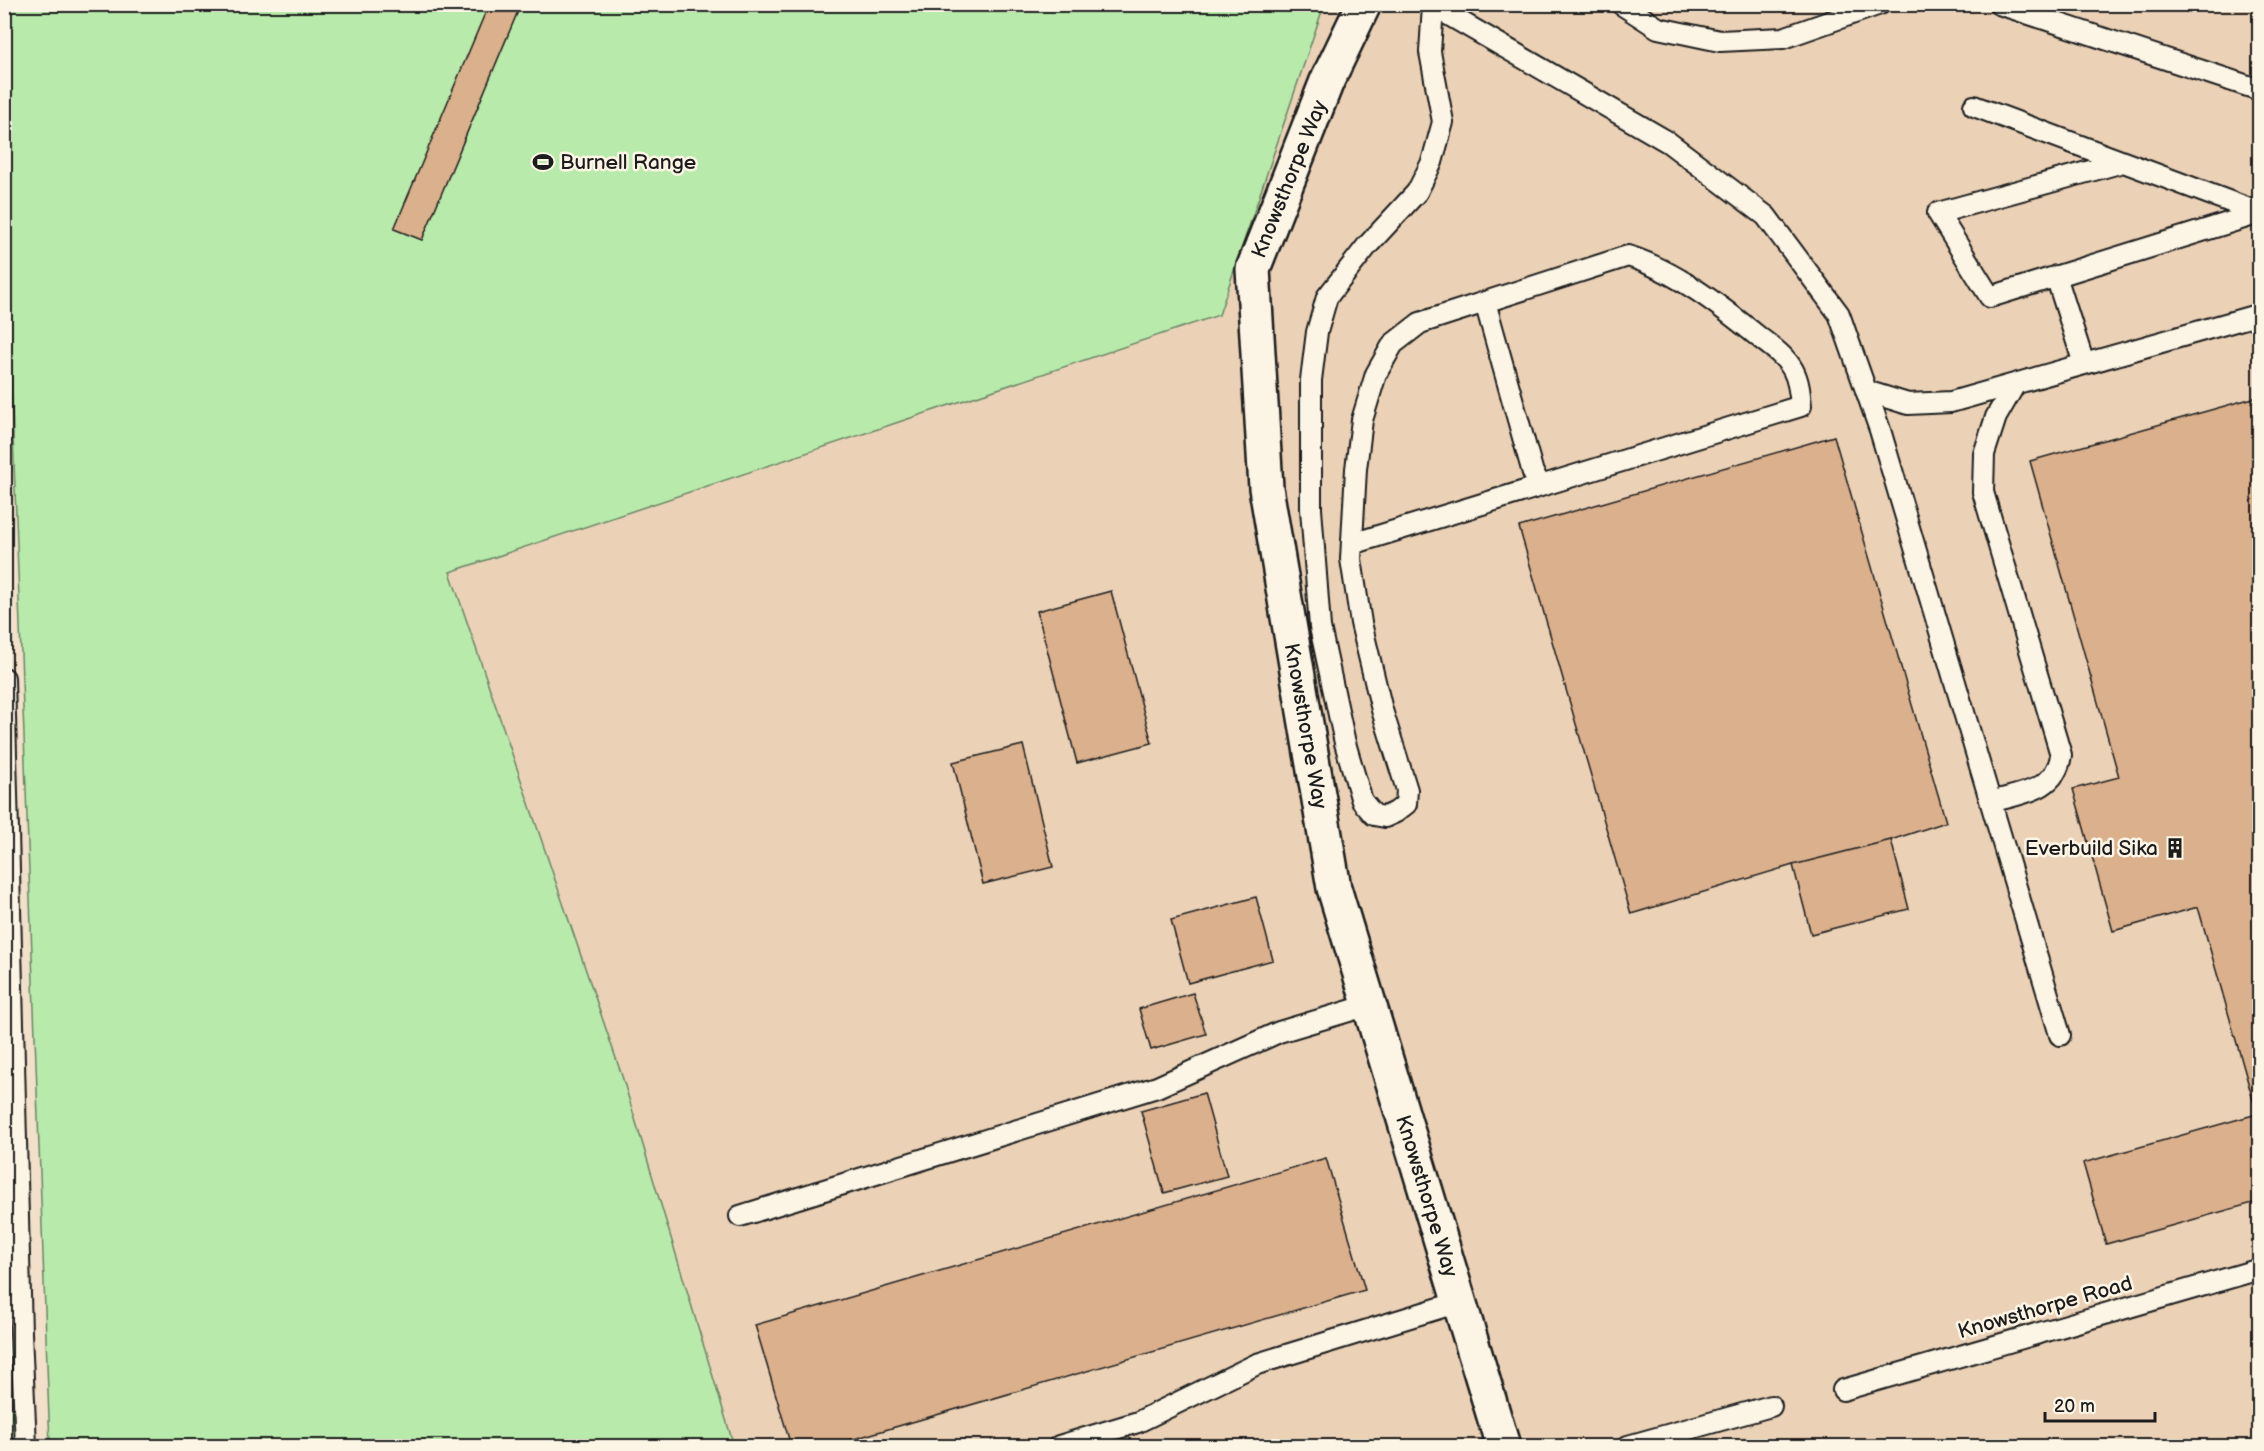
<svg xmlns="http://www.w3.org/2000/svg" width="2264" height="1451" font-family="'Balsamiq Sans',sans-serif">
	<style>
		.built { fill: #ebd2b7 }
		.green { fill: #b8ebab; stroke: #6a8464; stroke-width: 1.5 }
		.building { fill: #dbb08c; stroke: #1c1c1c; stroke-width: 1.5 }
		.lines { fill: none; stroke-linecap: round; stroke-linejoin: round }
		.service-casing { stroke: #1c1c1c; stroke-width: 24 }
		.minor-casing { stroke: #1c1c1c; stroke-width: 38 }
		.service { stroke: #fcf5e5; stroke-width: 20 }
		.minor { stroke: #fcf5e5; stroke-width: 33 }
		.labels { text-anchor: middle; stroke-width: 5; stroke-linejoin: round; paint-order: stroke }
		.poi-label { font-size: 21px; fill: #1c1c1c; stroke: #fcf5e5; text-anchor: start }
		.street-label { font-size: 21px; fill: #1c1c1c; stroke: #fcf5e5 }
	</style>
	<rect width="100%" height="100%" fill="#f2e0ca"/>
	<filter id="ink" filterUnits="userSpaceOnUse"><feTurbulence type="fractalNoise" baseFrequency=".0167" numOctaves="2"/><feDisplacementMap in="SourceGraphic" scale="12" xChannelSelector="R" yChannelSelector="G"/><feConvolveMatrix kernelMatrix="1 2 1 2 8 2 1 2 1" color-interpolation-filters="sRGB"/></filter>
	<g filter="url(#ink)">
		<path class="built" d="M 1324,5 L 2259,5 L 2259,1446 L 734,1446 L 622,1076 L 449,572 L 1219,315 Z"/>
		<path class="green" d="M 11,5 L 1324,5 L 1219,315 L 450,572 L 622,1076 L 734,1446 L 50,1446 L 5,216 L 5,76 Z
			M 19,1211 L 26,1446 L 5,1446 L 4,1222 Z"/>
		<path class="building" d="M 489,4 L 521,4 L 422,240 L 394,229 Z
			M 2260,396 L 2260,1201 L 2106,1244 L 2083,1163 L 2257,1114 L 2198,907 L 2113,931 L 2073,789 L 2119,777 L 2030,461 Z
			M 1834,436 L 1946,822 L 1891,840 L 1793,865 L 1631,914 L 1519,527 Z
			M 1111,591 L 1152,743 L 1077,763 L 1037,611 Z
			M 1023,745 L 1053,867 L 983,884 L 953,762 Z
			M 1891,840 L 1909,909 L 1811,934 L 1793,865 Z
			M 1256,897 L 1273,960 L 1188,983 L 1171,920 Z
			M 1193,993 L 1206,1034 L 1151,1050 L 1139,1009 Z
			M 1204,1093 L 1227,1176 L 1164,1193 L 1141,1111 Z
			M 1326,1158 L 1365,1290 L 830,1446 L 791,1446 L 755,1325 Z"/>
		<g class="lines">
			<g class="service-casing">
				<path id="service" d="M 1430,4 L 1668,142 L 1766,216 L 1839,314 L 1880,430 L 2060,1035
					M 1621,4 L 1658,28 L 1720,41 L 1783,38 L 1880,4
					M 1999,4 L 2260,90
					M 1974,106 L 2260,213
					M 2123,162 L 1938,213 L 1990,297 L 2260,213
					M 2056,276 L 2084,364
					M 1485,302 L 1533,473 L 1541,485
					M 1866,391 L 1908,404 L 1951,402 L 2260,314
					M 1352,544 L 1801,406 C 1800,394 1799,381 1793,370 C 1786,357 1772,347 1760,338 C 1722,307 1676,271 1628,256 L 1420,323 L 1393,344 L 1376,374 L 1362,420 L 1356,469 L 1351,559 L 1361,623 L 1382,710 L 1407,790 L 1406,804 L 1396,812 L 1385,817 L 1374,815 L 1362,801 L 1345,743 L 1320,627 L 1311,509 L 1311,380 L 1317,332 L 1327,297 L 1367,246 L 1417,192 L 1432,162 L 1443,122 L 1430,52 L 1433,6
					M 4,678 L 21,1333 L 26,1446
					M 1991,802 C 2020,793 2056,792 2061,755 L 1983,492 L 1984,454 L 1996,417 L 2015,384
					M 740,1216 L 1157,1087 L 1279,1032 L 1369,1005
					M 1843,1390 L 2260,1269
					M 1059,1446 L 1138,1422 L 1257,1364 L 1459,1302
					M 1628,1446 L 1771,1406"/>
			</g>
			<g class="minor-casing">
				<path id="minor" d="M 1364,4 L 1327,81 L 1253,269 L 1266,488 L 1334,888 L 1503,1446"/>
			</g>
			<use href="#service" class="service"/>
			<use href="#minor" class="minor"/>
		</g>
	</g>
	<defs>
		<g id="stadium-bare" transform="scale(1.62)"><path d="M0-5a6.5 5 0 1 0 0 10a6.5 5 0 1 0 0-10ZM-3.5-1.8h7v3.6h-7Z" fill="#1c1c1c" stroke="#fcf5e5" stroke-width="2.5" paint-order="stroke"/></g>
		<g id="building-bare" transform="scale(1.62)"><path d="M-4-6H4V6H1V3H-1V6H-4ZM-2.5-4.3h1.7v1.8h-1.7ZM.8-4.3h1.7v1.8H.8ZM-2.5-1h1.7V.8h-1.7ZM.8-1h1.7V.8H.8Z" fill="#1c1c1c" stroke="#fcf5e5" stroke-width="2.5" paint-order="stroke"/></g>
	</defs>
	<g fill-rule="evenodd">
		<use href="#stadium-bare" x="543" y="162"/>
		<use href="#building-bare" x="2175" y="848"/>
	</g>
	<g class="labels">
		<g class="poi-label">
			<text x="560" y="169">Burnell Range</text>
			<text x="2158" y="855" text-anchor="end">Everbuild Sika</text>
		</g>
		<g class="street-label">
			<text transform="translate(1289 179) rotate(-68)" y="7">Knowsthorpe Way</text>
			<text transform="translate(1306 726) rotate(80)" y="7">Knowsthorpe Way</text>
			<text transform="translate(1427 1196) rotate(73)" y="7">Knowsthorpe Way</text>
			<text transform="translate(2045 1307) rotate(-16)" y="7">Knowsthorpe Road</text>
		</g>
	</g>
	<rect width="2264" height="1451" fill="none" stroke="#fcf5e5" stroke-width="24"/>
	<rect x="12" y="12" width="2240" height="1427" fill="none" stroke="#1c1c1c" stroke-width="2" filter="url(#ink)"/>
	<path d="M2045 1412v9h110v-9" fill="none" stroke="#1c1c1c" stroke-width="3"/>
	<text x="2054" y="1412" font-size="18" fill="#1c1c1c" stroke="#fcf5e5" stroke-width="4.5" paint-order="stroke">20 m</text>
</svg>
